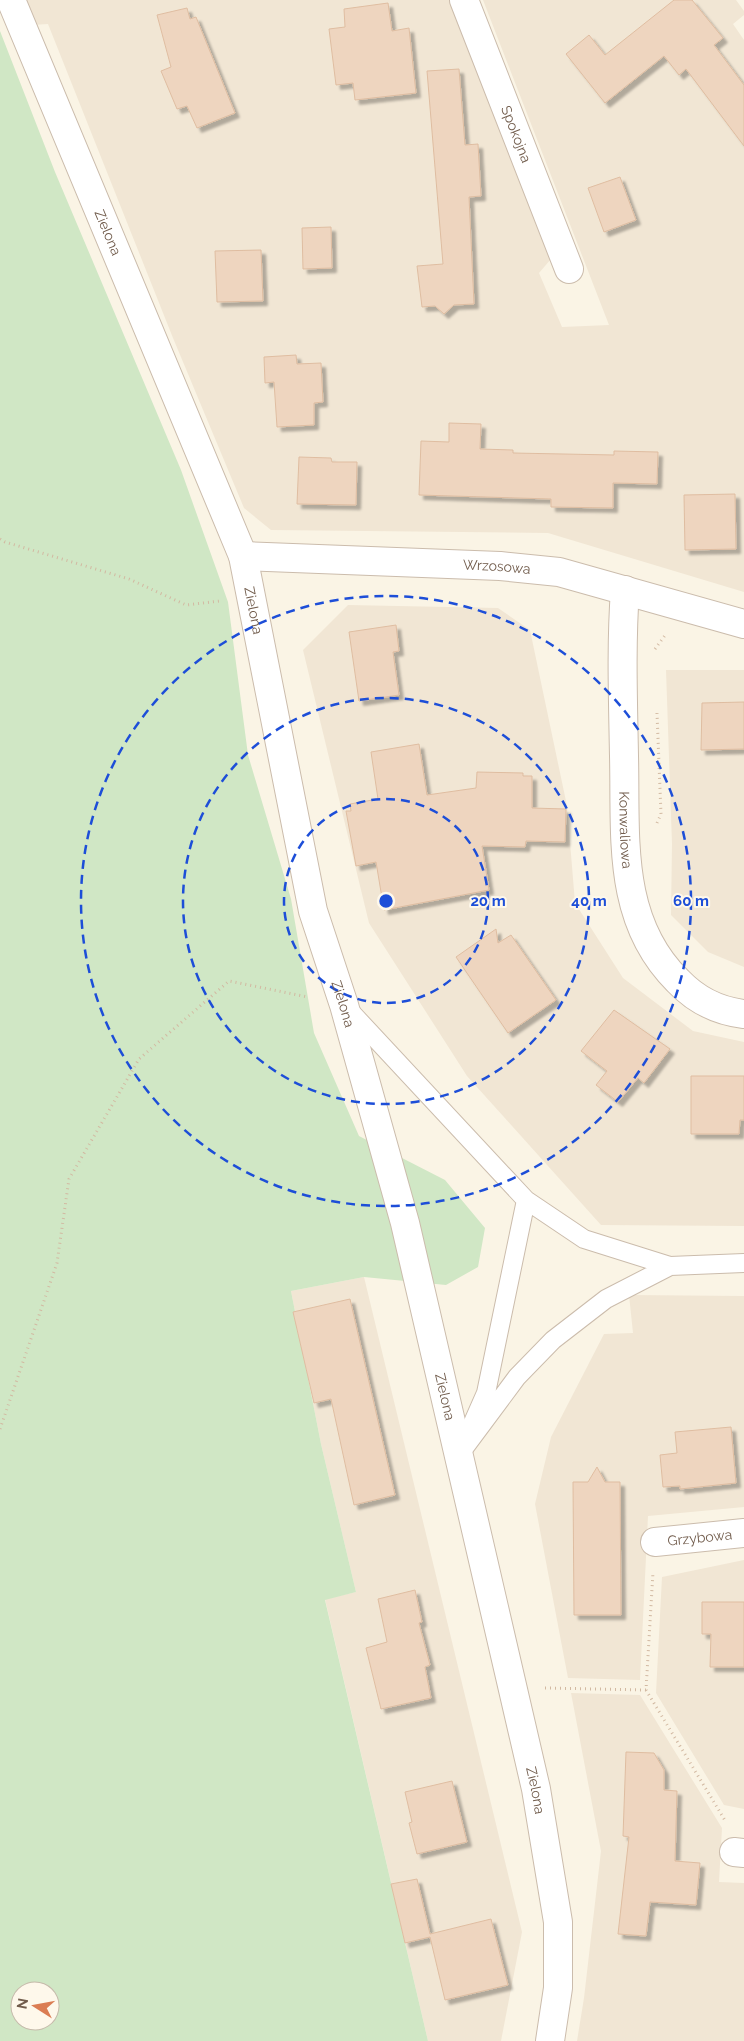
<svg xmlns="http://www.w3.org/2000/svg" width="744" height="2041" font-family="Raleway,sans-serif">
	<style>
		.residential { fill: #f1e6d4 }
		.green { fill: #d0e7c5; fill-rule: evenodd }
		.building { fill: #eed5bf; stroke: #dfbda1; filter: url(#shadow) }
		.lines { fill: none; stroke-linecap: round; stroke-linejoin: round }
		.lane-casing { stroke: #cbbcac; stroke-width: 20 }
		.street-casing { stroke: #cbbcac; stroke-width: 30 }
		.path { stroke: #d2b9a2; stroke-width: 3; stroke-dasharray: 1 4; stroke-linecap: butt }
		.lane { stroke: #fff; stroke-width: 18 }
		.street { stroke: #fff; stroke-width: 28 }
		.ring { fill: none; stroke: #1d4ed8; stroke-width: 2.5; stroke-dasharray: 9 6 }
		.labels { text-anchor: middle; stroke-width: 4; stroke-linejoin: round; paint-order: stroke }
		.street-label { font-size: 14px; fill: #715c4c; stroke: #fef8eb }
		.centre { fill: #1d4ed8; stroke: #fef8eb; stroke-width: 2.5 }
		.ring-label { font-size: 15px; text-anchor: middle; font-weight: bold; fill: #1d4ed8; stroke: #fef8eb; stroke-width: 4; stroke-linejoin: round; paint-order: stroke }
	</style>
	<defs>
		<filter id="shadow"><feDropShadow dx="4.5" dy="4.5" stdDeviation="1" flood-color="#0004"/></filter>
	</defs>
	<rect width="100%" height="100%" fill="#faf4e5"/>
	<path class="residential" d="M 21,0 L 450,0 L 551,259 L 539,273 L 562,327 L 609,325 L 483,0 L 736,0 L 744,11 L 744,15 L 733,24 L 744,40 L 744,592 L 548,533 L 271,530 L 244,508 L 173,338 L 48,24 L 32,25 Z
		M 348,605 L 498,608 L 530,630 L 567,806 L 575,903 L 623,978 L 693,1031 L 744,1042 L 744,1226 L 601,1225 L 467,1076 L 369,923 L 303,650 Z
		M 666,670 L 744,670 L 744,967 L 708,952 L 671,915 L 672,844 Z
		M 364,1277 L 522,1932 L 501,2041 L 428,2041 L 325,1599 L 356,1592 L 321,1444 L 291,1291 Z
		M 629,1295 L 744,1296 L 744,1507 L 648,1516 L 640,1680 L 568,1678 L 535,1504 L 551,1437 L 604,1334 L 633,1333 Z
		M 744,1560 L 744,1809 L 724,1805 L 656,1693 L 662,1577 Z
		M 571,1693 L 640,1695 L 722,1828 L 719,1882 L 744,1883 L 744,2041 L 577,2041 L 584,1998 L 601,1851 Z"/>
	<path class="green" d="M 0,31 L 55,172 L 181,470 L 228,602 L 248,755 L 291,899 L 314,1033 L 359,1136 L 445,1180 L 485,1228 L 478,1267 L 446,1285 L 364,1277 L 291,1291 L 321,1444 L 356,1592 L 325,1600 L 428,2041 L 0,2041 ZM 20,1991 L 50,1991 L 50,2021 L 20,2021 Z"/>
	<path class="building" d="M 674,0 L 692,0 L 723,38 L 714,45 L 744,85 L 744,146 L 686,69 L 679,75 L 664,56 L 605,103 L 566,54 L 589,35 L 605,55 Z
		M 388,3 L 392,31 L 409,28 L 416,93 L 355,100 L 353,83 L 336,85 L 329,29 L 345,27 L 344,9 Z
		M 187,8 L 190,19 L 196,17 L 235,113 L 197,128 L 187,106 L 177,109 L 161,71 L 171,67 L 157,15 Z
		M 459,69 L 465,145 L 478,144 L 481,196 L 469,197 L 474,304 L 454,305 L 444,314 L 435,306 L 422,307 L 417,266 L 443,264 L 427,71 Z
		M 620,177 L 636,220 L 604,232 L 588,188 Z
		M 331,227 L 332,268 L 303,269 L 302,228 Z
		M 261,250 L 263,301 L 217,302 L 215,251 Z
		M 296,355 L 297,364 L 321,363 L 323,402 L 314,403 L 314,425 L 277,427 L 274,382 L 265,383 L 264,357 Z
		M 449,423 L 481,424 L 480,449 L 513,450 L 513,453 L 614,455 L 614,451 L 658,452 L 657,484 L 613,483 L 613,508 L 551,507 L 551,499 L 419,495 L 421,441 L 449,442 Z
		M 299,457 L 331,458 L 332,462 L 357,462 L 356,505 L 297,504 Z
		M 735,494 L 736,549 L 685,550 L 684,495 Z
		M 396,625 L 399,651 L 393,652 L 399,695 L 359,701 L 349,632 Z
		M 744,702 L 744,749 L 701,750 L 702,703 Z
		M 419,744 L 427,795 L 476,788 L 477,772 L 523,773 L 523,776 L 532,776 L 532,808 L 566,809 L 565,842 L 526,841 L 525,847 L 482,846 L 489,890 L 384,910 L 376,862 L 356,866 L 346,811 L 351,811 L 350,804 L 378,799 L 371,752 Z
		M 496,929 L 498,943 L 511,935 L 556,1000 L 508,1033 L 456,957 Z
		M 614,1010 L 670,1049 L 644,1083 L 638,1078 L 618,1102 L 596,1085 L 607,1071 L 581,1051 Z
		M 691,1076 L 744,1076 L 744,1120 L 740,1120 L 739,1134 L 691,1134 Z
		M 350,1299 L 395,1495 L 354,1505 L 331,1399 L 314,1403 L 293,1312 Z
		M 731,1427 L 736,1483 L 680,1489 L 680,1486 L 663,1487 L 660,1455 L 677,1453 L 675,1432 Z
		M 597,1467 L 605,1482 L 620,1482 L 621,1615 L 574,1615 L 573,1482 L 588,1482 Z
		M 415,1590 L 422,1622 L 419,1623 L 430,1665 L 425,1667 L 431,1698 L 381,1709 L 366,1648 L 387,1642 L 378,1599 Z
		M 702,1602 L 744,1602 L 744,1667 L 710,1667 L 711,1634 L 702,1634 Z
		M 626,1752 L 654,1753 L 664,1770 L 664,1790 L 677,1791 L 675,1861 L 700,1863 L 696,1905 L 650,1902 L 646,1936 L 618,1934 L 629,1837 L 623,1836 Z
		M 452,1781 L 467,1842 L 417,1854 L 409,1823 L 412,1822 L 405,1792 Z
		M 417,1879 L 430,1934 L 491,1919 L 508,1985 L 445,2000 L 430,1937 L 405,1943 L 391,1884 Z"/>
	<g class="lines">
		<g class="lane-casing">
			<path id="lane" d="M 348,1009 L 526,1200 L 584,1239 L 670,1266 L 744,1263
				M 471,1427 L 486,1393 L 526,1200
				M 459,1455 L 517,1377 L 553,1340 L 606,1299 L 670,1266"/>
		</g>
		<g class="street-casing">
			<g id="street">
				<path id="s1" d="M 11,0 L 243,556 L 313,911 L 344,1005 L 405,1223 L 536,1789 L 558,1922 L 558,1988 L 550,2041"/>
				<path id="s2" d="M 464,0 L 569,269"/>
				<path id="s3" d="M 243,556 L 500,566 L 559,572 L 744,624"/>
				<path id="s4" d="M 625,590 C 621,645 623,700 624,756 C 626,836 616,920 678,981 C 696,1000 718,1011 744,1014"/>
				<path id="s5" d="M 655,1542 L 744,1533"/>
				<path d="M 734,1852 L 744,1853"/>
			</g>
		</g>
		<path class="path" d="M 0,539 L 5,542 L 129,579 L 186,605 L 220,601
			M 655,649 L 666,634
			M 657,823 L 661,814 L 657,713
			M 0,1429 L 57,1263 L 69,1179 L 139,1059 L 229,981 L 308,997
			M 545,1688 L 646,1690 L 653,1572
			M 646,1690 L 726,1822"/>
		<use href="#lane" class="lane"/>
		<use href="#street" class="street"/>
	</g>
	<g class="ring">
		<circle cx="386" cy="901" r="102"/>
		<circle cx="386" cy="901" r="203"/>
		<circle cx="386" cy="901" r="305"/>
	</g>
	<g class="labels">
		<g class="street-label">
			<text dy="5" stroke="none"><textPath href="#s2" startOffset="144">Spokojna</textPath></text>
			<text dy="5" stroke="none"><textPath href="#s1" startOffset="252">Zielona</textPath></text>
			<text dy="5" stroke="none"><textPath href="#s3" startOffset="254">Wrzosowa</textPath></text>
			<text dy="5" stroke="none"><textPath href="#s1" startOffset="658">Zielona</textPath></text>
			<text dy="5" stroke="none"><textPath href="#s4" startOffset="240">Konwaliowa</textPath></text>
			<text dy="5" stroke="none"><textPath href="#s1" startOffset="1062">Zielona</textPath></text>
			<text dy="5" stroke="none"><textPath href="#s1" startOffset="1468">Zielona</textPath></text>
			<text dy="5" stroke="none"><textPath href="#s5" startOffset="45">Grzybowa</textPath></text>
			<text dy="5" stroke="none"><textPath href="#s1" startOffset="1872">Zielona</textPath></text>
		</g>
	</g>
	<circle cx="386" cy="901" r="8" class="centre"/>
	<g class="ring-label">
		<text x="488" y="906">20 m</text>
		<text x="589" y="906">40 m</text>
		<text x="691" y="906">60 m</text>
	</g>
	<g transform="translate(35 2006) rotate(281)"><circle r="24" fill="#fef8eb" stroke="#c6baab"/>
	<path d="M0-4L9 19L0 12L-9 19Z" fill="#db7d53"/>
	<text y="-8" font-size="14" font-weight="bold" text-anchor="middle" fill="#715c4c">N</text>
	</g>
</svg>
